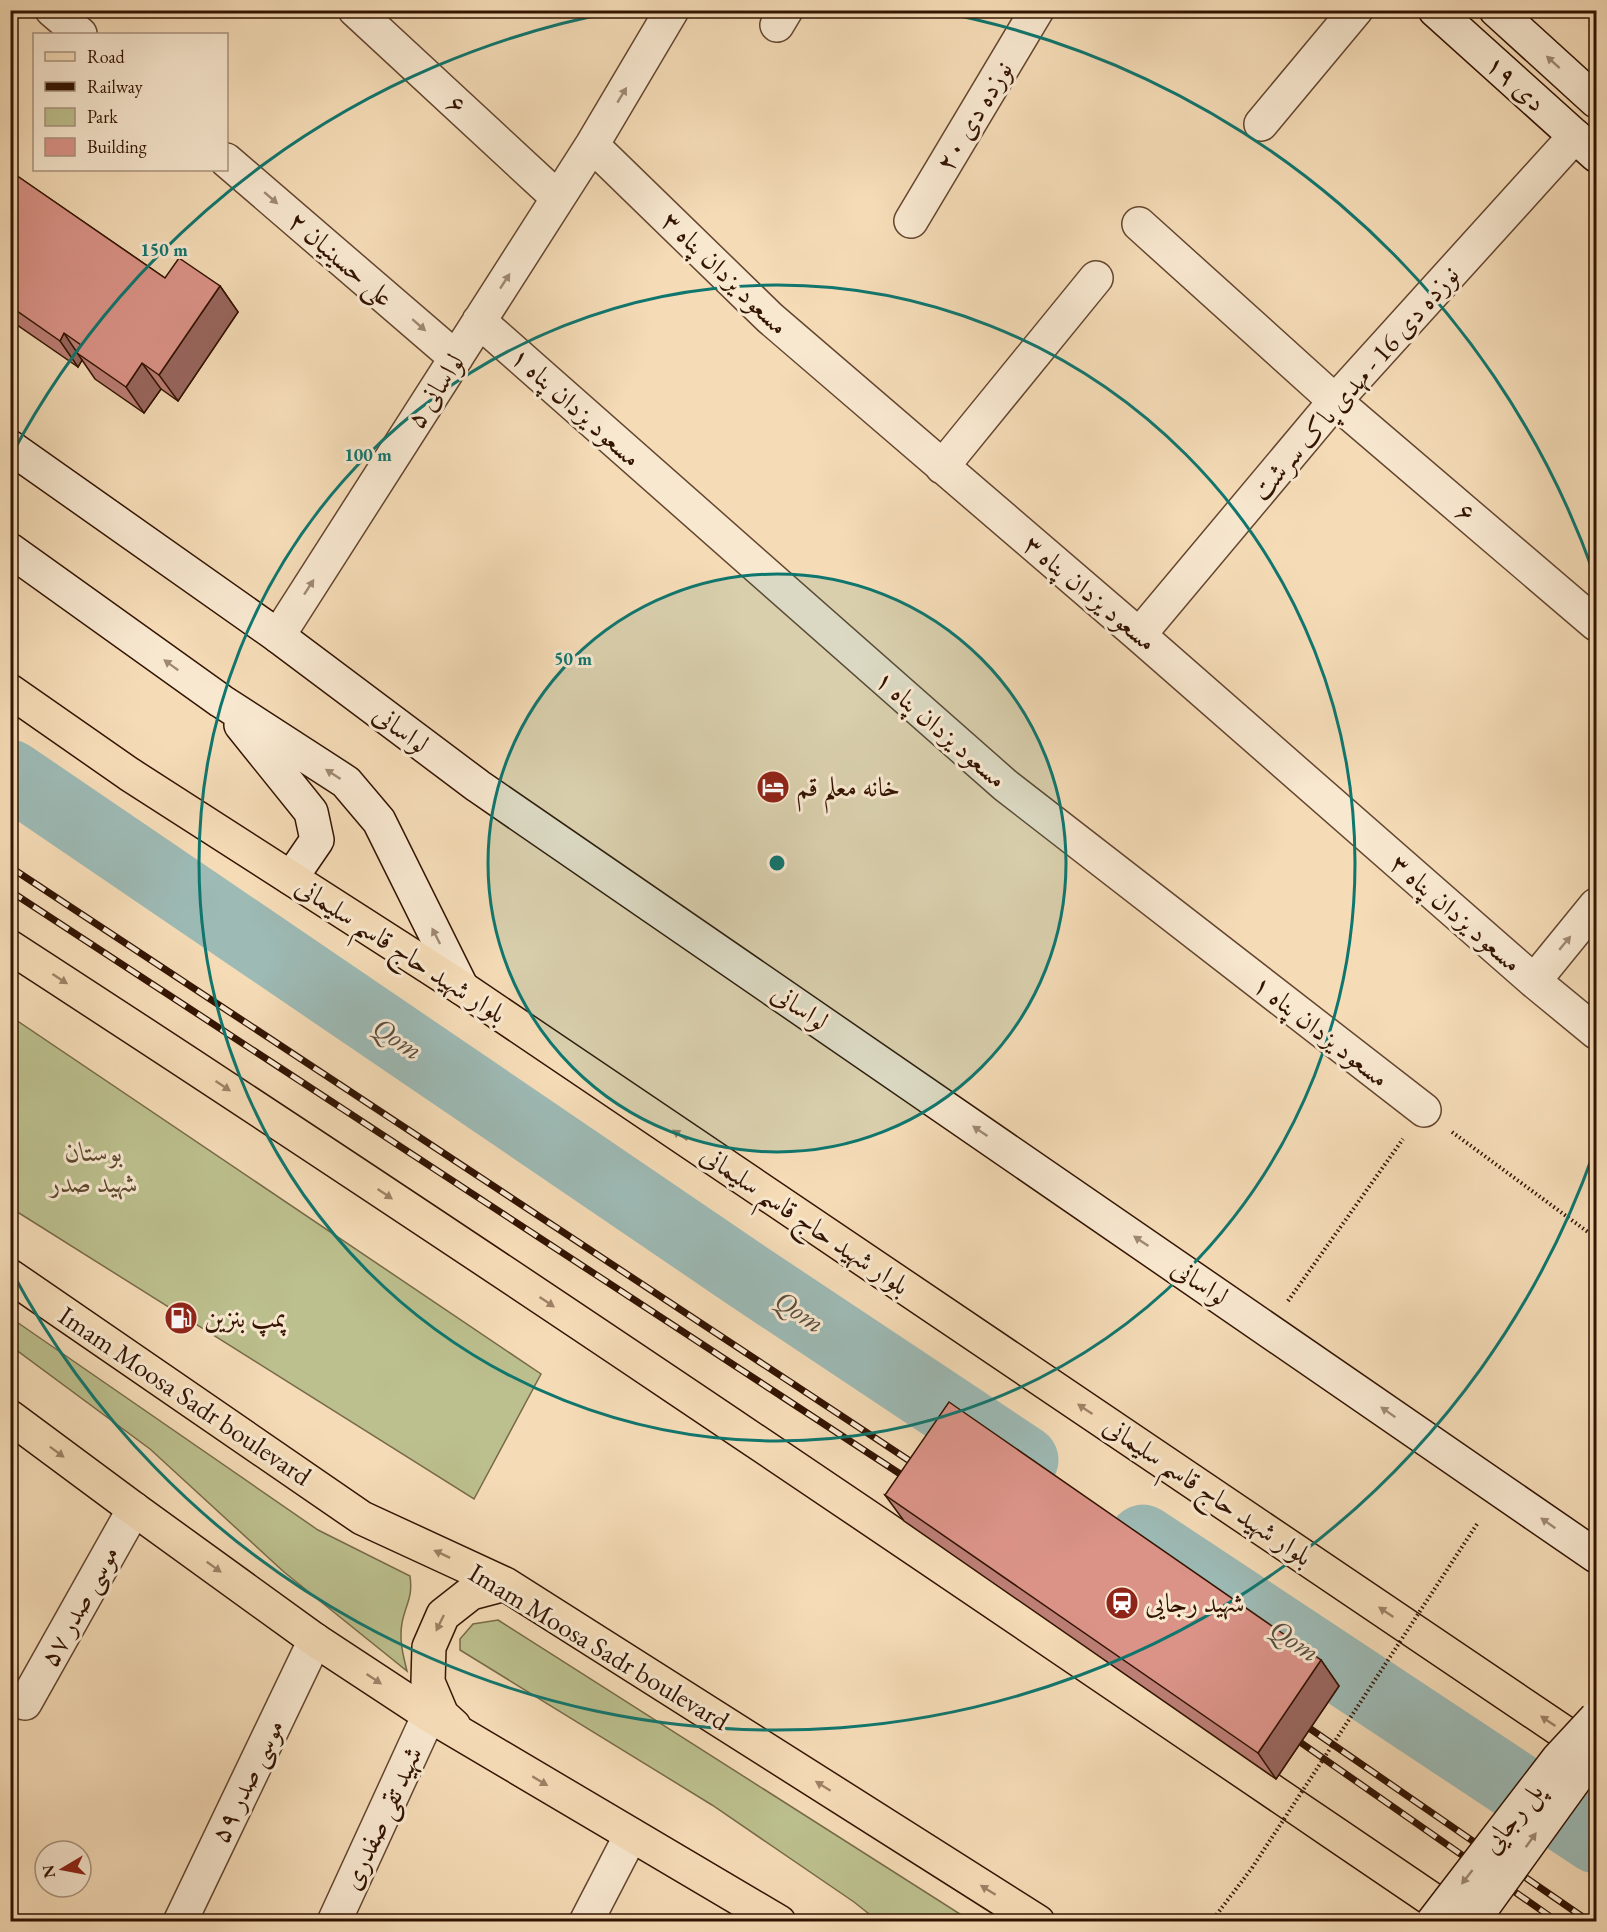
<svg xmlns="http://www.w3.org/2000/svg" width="1607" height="1932" font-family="'EB Garamond',Amiri,serif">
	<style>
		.green { fill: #bcc08e; stroke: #786a48; stroke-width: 1.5 }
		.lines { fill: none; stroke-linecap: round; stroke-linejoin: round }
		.river { stroke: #9dbab5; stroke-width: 69 }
		.minor-casing { stroke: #64462f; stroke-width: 36 }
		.secondary-casing { stroke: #331402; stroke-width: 36 }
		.primary-casing { stroke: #331402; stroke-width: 36 }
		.path { stroke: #331402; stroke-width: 4; stroke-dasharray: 1.5 3; stroke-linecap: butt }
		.minor { stroke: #f8e8d0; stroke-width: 33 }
		.secondary { stroke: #f8e8d0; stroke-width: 33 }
		.primary { stroke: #f5dcb7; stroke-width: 33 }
		.rail-casing { stroke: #331402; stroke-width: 7 }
		.rail { stroke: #f8e8d0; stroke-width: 4.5; stroke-dasharray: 14; stroke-linecap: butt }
		.secondary-bridge-casing { stroke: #331402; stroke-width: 36; stroke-linecap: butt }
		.path-bridge { stroke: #331402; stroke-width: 4; stroke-dasharray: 1.5 3; stroke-linecap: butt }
		.secondary-bridge { stroke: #f8e8d0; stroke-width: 33 }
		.wall { fill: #bc7e75; stroke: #331402; stroke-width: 1.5 }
		.shaded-wall { fill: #99675f; stroke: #331402; stroke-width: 1.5 }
		.building { fill: #db9388; stroke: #331402; stroke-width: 1.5 }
		.oneway { fill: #9f8973 }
		.oneway2 { fill: #9e8266 }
		.ring { fill: none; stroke: #0f766e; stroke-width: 3 }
		.labels { text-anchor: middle; stroke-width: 6; stroke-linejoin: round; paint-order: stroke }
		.street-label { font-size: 27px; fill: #331402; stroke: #f8e8d0 }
		.poi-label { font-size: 27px; fill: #331402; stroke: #f8e8d0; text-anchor: start }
		.park-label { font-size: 27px; font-style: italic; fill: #5c482c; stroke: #f8e8d0 }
		.water-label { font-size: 28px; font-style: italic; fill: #584e41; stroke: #f8e8d0 }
		.centre { fill: #0f766e; stroke: #f8e8d0; stroke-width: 3 }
		.ring-label { font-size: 18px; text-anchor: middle; font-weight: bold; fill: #0f766e; stroke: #f8e8d0; stroke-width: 6; stroke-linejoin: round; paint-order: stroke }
	</style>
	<rect width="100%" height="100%" fill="#f5dcb7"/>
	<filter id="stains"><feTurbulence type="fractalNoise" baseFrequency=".00333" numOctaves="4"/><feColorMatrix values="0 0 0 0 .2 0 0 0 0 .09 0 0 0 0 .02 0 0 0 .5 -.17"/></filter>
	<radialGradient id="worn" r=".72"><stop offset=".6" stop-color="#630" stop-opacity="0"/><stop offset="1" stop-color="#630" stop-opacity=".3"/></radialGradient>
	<path class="green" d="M 10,1016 L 541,1374 L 474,1499 L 11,1208 Z
		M 11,1318 L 318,1530 L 410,1576 C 413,1598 406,1603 402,1623 C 399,1640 403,1655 407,1671 L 284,1572 L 150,1449 L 11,1346 Z
		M 498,1620 L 971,1921 L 878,1921 L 854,1902 L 712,1805 L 460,1650 L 460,1639 L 473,1624 Z"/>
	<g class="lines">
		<path class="river" d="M 10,774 L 749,1277 L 1024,1460
			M 1143,1539 L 1596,1839"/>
		<g class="minor-casing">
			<path id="minor" d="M 52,10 L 80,34
				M 355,10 L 558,198
				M 777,25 L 786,10
				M 1261,124 L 1356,10
				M 592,145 L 770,318 L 1139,635 L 1534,981 L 1596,1032
				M 226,160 L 456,358
				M 911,221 L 1037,10
				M 1139,224 L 1335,401 L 1596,624
				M 479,321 L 1005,785 L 1424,1110
				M 942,467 L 1096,278
				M 1139,635 L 1335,401 L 1575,136
				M 278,636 L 592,145 L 672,10
				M 1534,981 L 1596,905
				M 25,1703 L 134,1509
				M 180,1922 L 315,1640
				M 334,1922 L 429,1715
				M 586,1922 L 631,1835"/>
		</g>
		<g class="secondary-casing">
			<path id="secondary" d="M 1435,10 L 1596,155
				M 1496,10 L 1596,101
				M 10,447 L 278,636 L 478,786 L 1596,1556
				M 10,550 L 221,701 L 346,782 L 379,821 L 462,988
				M 241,725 L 311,812 L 317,840 L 291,878"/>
		</g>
		<g class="primary-casing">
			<path id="primary" d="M 10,691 L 129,774 L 462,988 L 1596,1754
				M 10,947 C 500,1265 982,1594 1465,1922
				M 10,1276 L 362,1518 L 505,1584 L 1038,1922
				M 10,1417 L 134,1509 L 315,1640 L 429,1715 L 779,1922
				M 454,1726 L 442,1715 L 428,1682 L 429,1647 L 443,1615 L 471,1593 L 505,1584"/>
		</g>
		<path class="path" d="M 1452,1132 L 1596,1238
			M 1288,1301 L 1403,1139
			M 1211,1922 L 1252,1868"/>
		<use href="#minor" class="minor"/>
		<use href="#secondary" class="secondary"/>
		<use href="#primary" class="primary"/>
		<g class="rail-casing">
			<path id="rail" d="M 10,867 L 922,1469
				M 10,891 L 914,1483
				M 1296,1719 L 1590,1922
				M 1287,1733 L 1558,1922"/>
		</g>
		<use href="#rail" class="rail"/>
		<g class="secondary-bridge-casing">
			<path id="secondary-bridge" d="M 1433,1922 L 1558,1759 L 1596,1718
				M 1472,1922 L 1581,1771 L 1596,1737"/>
		</g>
		<path class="path-bridge" d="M 1252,1868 L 1477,1524"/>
		<use href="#secondary-bridge" class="secondary-bridge"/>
	</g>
	<path class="wall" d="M 10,171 L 165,278 L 220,286 L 238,312 L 178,401 L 161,389 L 144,413 L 95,379 L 82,360 L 78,367 L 10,320 Z
		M 885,1495 L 1321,1660 L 1339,1686 L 1276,1779 L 904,1521 Z"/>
	<path class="shaded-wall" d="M 220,286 L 238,312 L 178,401 L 159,375 Z
		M 64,333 L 82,360 L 78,367 L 60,341 Z
		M 142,363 L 161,389 L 144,413 L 126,387 Z
		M 1321,1660 L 1339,1686 L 1276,1779 L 1258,1753 Z"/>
	<path class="building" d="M 10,171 L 165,278 L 179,258 L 220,286 L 159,375 L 142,363 L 126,387 L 77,353 L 81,345 L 64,333 L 60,341 L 10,306 Z
		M 949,1402 L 1321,1660 L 1258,1753 L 885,1495 Z"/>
	<defs><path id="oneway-solid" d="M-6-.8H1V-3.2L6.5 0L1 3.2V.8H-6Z" transform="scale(1.5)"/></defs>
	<g class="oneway">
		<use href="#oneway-solid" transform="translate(1553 62) rotate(-138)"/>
		<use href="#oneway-solid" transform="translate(622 95) rotate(-59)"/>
		<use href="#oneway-solid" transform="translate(271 198) rotate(41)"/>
		<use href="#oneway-solid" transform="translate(505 281) rotate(-57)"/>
		<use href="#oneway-solid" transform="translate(419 325) rotate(41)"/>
		<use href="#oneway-solid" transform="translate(309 587) rotate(-57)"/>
		<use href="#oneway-solid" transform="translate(171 665) rotate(-144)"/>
		<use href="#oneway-solid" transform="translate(333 774) rotate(-147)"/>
		<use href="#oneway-solid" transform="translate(436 936) rotate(-117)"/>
		<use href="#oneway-solid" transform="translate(1565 943) rotate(-50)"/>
		<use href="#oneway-solid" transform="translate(980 1131) rotate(-146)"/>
		<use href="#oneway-solid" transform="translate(1141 1241) rotate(-146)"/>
		<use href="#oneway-solid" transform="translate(1388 1412) rotate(-145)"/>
		<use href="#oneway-solid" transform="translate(1548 1523) rotate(-145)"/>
		<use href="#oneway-solid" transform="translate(1531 1840) rotate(-54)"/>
		<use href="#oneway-solid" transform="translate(1467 1877) rotate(128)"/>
	</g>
	<g class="oneway2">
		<use href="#oneway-solid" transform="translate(60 979) rotate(33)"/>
		<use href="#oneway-solid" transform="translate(223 1086) rotate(34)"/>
		<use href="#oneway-solid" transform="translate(680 1135) rotate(-146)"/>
		<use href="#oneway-solid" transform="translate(385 1194) rotate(34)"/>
		<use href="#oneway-solid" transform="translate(547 1302) rotate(34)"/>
		<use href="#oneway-solid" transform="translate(1085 1409) rotate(-146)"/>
		<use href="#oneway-solid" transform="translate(57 1452) rotate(37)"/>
		<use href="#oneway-solid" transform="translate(442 1554) rotate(-155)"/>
		<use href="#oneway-solid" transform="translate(214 1567) rotate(36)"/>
		<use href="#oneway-solid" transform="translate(1386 1612) rotate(-146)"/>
		<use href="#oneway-solid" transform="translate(440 1623) rotate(116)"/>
		<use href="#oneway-solid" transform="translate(374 1679) rotate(34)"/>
		<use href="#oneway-solid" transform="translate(1548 1721) rotate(-146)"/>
		<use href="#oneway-solid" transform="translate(540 1781) rotate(31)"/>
		<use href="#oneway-solid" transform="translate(823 1786) rotate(-148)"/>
		<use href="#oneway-solid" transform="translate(988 1890) rotate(-148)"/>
	</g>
	<circle cx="777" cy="863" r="289" fill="#0f766e" fill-opacity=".12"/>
	<g class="ring">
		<circle cx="777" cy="863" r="289"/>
		<circle cx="777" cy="863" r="578"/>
		<path d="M1594 1152A867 867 0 0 1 11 1270M11 456A867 867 0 0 1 619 11M935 11A867 867 0 0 1 1594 574"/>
	</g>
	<defs>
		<g id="hotel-disc" transform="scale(1.725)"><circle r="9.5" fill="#8f2418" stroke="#f8e8d0"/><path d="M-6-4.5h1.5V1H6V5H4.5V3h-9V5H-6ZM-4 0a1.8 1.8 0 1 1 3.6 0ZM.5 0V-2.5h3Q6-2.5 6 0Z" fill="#fff"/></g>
		<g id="fuel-disc" transform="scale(1.725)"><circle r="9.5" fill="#8f2418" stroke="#f8e8d0"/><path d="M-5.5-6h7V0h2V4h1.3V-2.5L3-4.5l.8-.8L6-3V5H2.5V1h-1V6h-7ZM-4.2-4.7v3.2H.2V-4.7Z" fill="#fff"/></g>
		<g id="station-disc" transform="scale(1.725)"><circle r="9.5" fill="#8f2418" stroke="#f8e8d0"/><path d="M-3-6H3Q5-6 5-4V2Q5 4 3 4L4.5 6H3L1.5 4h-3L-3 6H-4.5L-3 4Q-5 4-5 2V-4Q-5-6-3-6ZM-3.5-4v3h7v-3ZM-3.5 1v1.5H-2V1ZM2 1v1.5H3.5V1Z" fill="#fff"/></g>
	</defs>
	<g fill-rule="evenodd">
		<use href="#hotel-disc" x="773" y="787"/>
		<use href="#fuel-disc" x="181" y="1318"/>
		<use href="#station-disc" x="1122" y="1603"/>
	</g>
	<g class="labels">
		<g class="street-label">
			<text transform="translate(1516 83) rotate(42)" y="9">۱۹ دی</text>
			<text transform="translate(457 104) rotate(43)" y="9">۶</text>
			<text transform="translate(974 116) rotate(-59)" y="9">نوزده دی ۲۰</text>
			<text transform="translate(341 259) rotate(41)" y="9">۲ علی حسینیان</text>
			<text transform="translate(725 273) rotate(44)" y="9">۳ مسعود یزدان پناه</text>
			<text transform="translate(1355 383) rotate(-49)" y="9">نوزده دی 16 - مهدی پاک سرشت</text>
			<text transform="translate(435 391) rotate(-57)" y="9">لواسانی ۵</text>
			<text transform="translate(576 407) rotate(42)" y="9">۱ مسعود یزدان پناه</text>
			<text transform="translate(1466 512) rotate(40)" y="9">۶</text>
			<text transform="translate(1090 593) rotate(40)" y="9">۳ مسعود یزدان پناه</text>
			<text transform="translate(401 729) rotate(37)" y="9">لواسانی</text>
			<text transform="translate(941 729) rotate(41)" y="9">۱ مسعود یزدان پناه</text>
			<text transform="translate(1456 913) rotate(41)" y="9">۳ مسعود یزدان پناه</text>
			<text transform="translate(401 950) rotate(33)" y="9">بلوار شهید حاج قاسم سلیمانی</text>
			<text transform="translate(800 1007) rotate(34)" y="9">لواسانی</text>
			<text transform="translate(1321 1031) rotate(38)" y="9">۱ مسعود یزدان پناه</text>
			<text transform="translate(805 1220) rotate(34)" y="9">بلوار شهید حاج قاسم سلیمانی</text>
			<text transform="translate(1200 1282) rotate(34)" y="9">لواسانی</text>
			<text transform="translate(185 1396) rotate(34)" y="9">Imam Moosa Sadr boulevard</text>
			<text transform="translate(1208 1491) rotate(34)" y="9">بلوار شهید حاج قاسم سلیمانی</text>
			<text transform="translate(79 1606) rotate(-61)" y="9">موسی صدر ۵۷</text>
			<text transform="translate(599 1647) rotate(31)" y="9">Imam Moosa Sadr boulevard</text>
			<text transform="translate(247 1781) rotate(-64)" y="9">موسی صدر ۵۹</text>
			<text transform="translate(382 1818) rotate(-65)" y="9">شهید تقی صفدری</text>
			<text transform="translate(1512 1818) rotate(-52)" y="9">پل رجایی</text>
		</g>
		<g class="poi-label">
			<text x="796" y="796">خانه معلم قم</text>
			<text x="204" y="1327">پمپ بنزین</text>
			<text x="1145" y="1612">شهید رجایی</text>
		</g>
		<g class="park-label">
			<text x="94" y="1161">بوستان<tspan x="94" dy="31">شهید صدر</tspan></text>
		</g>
		<g class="water-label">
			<text transform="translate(398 1038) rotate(34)" y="10">Qom</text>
			<text transform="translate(800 1311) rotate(34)" y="10">Qom</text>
			<text transform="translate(1295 1640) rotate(34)" y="10">Qom</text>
		</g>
	</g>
	<circle cx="777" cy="863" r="9" class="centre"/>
	<g class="ring-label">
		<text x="164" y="256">150 m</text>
		<text x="368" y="461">100 m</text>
		<text x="573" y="665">50 m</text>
	</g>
	<rect width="1607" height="1932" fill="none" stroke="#f5dcb7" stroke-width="36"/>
	<rect x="12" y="12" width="1583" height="1908" fill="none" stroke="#331402" stroke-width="3"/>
	<rect x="18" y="18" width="1571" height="1896" fill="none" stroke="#331402" stroke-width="1.5"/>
	<rect x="33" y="33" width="195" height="138" fill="#f8e8d0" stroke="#a9937e" stroke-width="1.5"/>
	<rect x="45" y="52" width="30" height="9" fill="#f5dcb7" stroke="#a9937e" stroke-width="1.5"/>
	<text x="87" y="63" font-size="18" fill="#331402">Road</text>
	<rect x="45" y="82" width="30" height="9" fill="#331402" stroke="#a9937e" stroke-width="1.5"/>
	<text x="87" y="93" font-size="18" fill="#331402">Railway</text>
	<rect x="45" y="108" width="30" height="18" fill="#bcc08e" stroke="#a9937e" stroke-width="1.5"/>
	<text x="87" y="123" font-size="18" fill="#331402">Park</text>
	<rect x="45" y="138" width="30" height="18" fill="#db9388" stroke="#a9937e" stroke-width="1.5"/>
	<text x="87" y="153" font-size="18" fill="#331402">Building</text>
	<g transform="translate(63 1869) rotate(260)"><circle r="28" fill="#f8e8d0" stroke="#a9937e" stroke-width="1.5"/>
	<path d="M0-4.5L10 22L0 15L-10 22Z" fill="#8f2418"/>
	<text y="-9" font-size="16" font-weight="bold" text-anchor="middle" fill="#331402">N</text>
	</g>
	<rect width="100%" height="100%" filter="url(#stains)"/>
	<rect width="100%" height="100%" fill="url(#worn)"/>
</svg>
